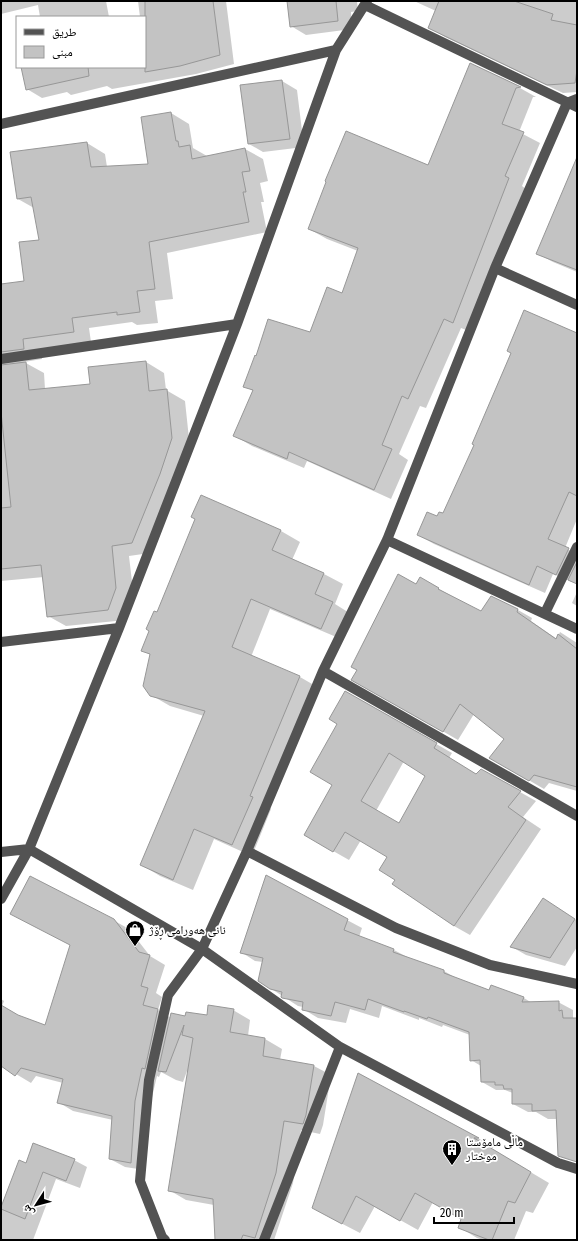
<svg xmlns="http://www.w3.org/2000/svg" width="578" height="1241" font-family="'Fira Sans Condensed','Noto Naskh Arabic',sans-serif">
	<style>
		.shadow { fill: #0003; fill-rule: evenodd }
		.building { fill: #c3c3c3; stroke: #979797; fill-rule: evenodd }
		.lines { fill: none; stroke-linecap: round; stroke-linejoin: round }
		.minor { stroke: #535353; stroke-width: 10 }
		.labels { text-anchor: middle; stroke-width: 3.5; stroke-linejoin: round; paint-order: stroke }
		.poi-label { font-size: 12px; fill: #000; stroke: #fff; text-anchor: start }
	</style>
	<rect width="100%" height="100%" fill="#fff"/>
	<path class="shadow" d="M 1,1 L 106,1 L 109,17 L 40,17 L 38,5 L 1,14 Z
		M 138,1 L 226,1 L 234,64 L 196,74 L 112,89 L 107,86 L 71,95 L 67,92 L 42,98 L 27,89 L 22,67 L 145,67 L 145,17 L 140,17 Z
		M 288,1 L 357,1 L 358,11 L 351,12 L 352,29 L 306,35 L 291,26 Z
		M 414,1 L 577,1 L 577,92 L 563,93 L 445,37 L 430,28 L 436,11 Z
		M 471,64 L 520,88 L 536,97 L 533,97 L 519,132 L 540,143 L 522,186 L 526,189 L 471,332 L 461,328 L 426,408 L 420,406 L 399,454 L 408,460 L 391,499 L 307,461 L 304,468 L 252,446 L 235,436 L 253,391 L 245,386 L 310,334 L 343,294 L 358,251 L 327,239 L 309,229 L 428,166 Z
		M 282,81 L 297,90 L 304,147 L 263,152 L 249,144 Z
		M 171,113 L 189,124 L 193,148 L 207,156 L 245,149 L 263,159 L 268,181 L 260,183 L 264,202 L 261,202 L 267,232 L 167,253 L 173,299 L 155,301 L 158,323 L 137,325 L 132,322 L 89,328 L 91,342 L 41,349 L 42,359 L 24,362 L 44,373 L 45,389 L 91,385 L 146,362 L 164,373 L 166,390 L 185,401 L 190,448 L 150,553 L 129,556 L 134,599 L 126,620 L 66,626 L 48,616 L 44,577 L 1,581 L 1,285 L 25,282 L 40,241 L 34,208 L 18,199 L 87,143 L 105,154 L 107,167 L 149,165 Z
		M 577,184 L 577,272 L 553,262 L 538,254 Z
		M 577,334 L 577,519 L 565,548 L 577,554 L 577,584 L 553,574 L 545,593 L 434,544 L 418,535 L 438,517 L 443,515 Z
		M 201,497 L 281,531 L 300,542 L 292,560 L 324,574 L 343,584 L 335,604 L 351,614 L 341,639 L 270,609 L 251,657 L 300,677 L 319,688 L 269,807 L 271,809 L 252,856 L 214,839 L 193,890 L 160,876 L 142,865 L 204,716 L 170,706 L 151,695 L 151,655 L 142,650 L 196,519 Z
		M 420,578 L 481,613 L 518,610 L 532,618 L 531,621 L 557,639 L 560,632 L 577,643 L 577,791 L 549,783 L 544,789 L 491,758 L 506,739 L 474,714 L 458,740 L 352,679 Z
		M 577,592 L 577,606 L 572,603 Z
		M 345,692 L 452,753 L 449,758 L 477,775 L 481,770 L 536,801 L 523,817 L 541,829 L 470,935 L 454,926 L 396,880 L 389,857 L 361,840 L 349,860 L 305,835 L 334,785 L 338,724 ZM 404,761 L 427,776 L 399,824 L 376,811 Z
		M 543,899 L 576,920 L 577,918 L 577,947 L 565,966 L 526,955 L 512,947 Z
		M 113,920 L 129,929 L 150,956 L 165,965 L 156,993 L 162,997 L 158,1010 L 171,1018 L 186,1018 L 208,1016 L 233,1010 L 250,1020 L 248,1036 L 265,1039 L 282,1049 L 280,1060 L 314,1066 L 331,1075 L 323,1125 L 320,1134 L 301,1130 L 293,1183 L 274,1240 L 216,1240 L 214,1205 L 186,1200 L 169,1190 L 188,1072 L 187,1071 L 183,1082 L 176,1080 L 161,1072 L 159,1077 L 157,1076 L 149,1110 L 145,1170 L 125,1167 L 110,1159 L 113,1120 L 73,1111 L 58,1102 L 63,1083 L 36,1076 L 31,1083 L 1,1065 L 1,999 L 4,1001 L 2,1006 L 18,1016 L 46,1026 Z
		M 347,920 L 362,928 L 359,937 L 394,950 L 409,958 L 444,971 L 456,978 L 490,991 L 492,986 L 524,998 L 532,1003 L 558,1002 L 573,1010 L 573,1018 L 577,1019 L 577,1143 L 558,1119 L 548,1119 L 536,1112 L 528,1112 L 513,1104 L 513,1093 L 505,1090 L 496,1090 L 482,1082 L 481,1066 L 471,1060 L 470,1035 L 443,1025 L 442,1027 L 419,1018 L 419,1020 L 382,1006 L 379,1018 L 350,1009 L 346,1023 L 318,1018 L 303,1009 L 303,1007 L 298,1006 L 270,988 L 263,962 L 255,961 L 241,952 Z
		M 359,1074 L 478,1138 L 494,1148 L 490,1148 L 549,1183 L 533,1213 L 526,1211 L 514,1240 L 483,1240 L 477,1238 L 459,1227 L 462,1219 L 433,1202 L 418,1230 L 375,1206 L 360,1233 L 331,1218 Z
		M 74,1160 L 87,1167 L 80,1188 L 56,1179 L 33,1240 L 1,1240 L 1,1210 L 19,1162 L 26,1165 Z"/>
	<path class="building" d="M 145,1 L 213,1 L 220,55 L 180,66 L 145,72 Z
		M 287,1 L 336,1 L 338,21 L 290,27 Z
		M 439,1 L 514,1 L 553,14 L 551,20 L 577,25 L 577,70 L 575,83 L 547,85 L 428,28 Z
		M 470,63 L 521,87 L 516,88 L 502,124 L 524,132 L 505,176 L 509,178 L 453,323 L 444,319 L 408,399 L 402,396 L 382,445 L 392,449 L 374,490 L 289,452 L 287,459 L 233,436 L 253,390 L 243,387 L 255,355 L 256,356 L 268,319 L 310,332 L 327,287 L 342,293 L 358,248 L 308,229 L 326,182 L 325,181 L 346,131 L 428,165 Z
		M 21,67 L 88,67 L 89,76 L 26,90 Z
		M 282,80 L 290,139 L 248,144 L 240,85 Z
		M 171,112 L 176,141 L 178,141 L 179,147 L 190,145 L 192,159 L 245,148 L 250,171 L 242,172 L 246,192 L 243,192 L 249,222 L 149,242 L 155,289 L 137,291 L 140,312 L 117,315 L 117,312 L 72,318 L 74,332 L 23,339 L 24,349 L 1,352 L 1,284 L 24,281 L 19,242 L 39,240 L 31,197 L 17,199 L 10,152 L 87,142 L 91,167 L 148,164 L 141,117 Z
		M 577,157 L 577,270 L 536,254 Z
		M 524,310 L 577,333 L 577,496 L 569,492 L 548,539 L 569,548 L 556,575 L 537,566 L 529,585 L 417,535 L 427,512 L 437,516 L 439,512 L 443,513 L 474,445 L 472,444 L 511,353 L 507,351 Z
		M 146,361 L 149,391 L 167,389 L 172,438 L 160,474 L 132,543 L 112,546 L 116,588 L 108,610 L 47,617 L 41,565 L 1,569 L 1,508 L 11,507 L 1,412 L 1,365 L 26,362 L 29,390 L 90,384 L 88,367 Z
		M 201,495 L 281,530 L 272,550 L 324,573 L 315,594 L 333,602 L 321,629 L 251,599 L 232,647 L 300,676 L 250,796 L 253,797 L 232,845 L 194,829 L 173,880 L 140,865 L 205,711 L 150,696 L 143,686 L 150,654 L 141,651 L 149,631 L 146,629 L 154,611 L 157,612 L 195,519 L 191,517 Z
		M 577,562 L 577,584 L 568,580 Z
		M 398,574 L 416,584 L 420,577 L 439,588 L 438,589 L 481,611 L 491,596 L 518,609 L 517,612 L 556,639 L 558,634 L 577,649 L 577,787 L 534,775 L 529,781 L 489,758 L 504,739 L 460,704 L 443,732 L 351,680 L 357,670 L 351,667 Z
		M 345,691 L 437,743 L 434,748 L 476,774 L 481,769 L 521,791 L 508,807 L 526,820 L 454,926 L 392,884 L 395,880 L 379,870 L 387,857 L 345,832 L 333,852 L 304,835 L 332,785 L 310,772 L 337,724 L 329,719 ZM 389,753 L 425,776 L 399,823 L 361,801 Z
		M 266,875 L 348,919 L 344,930 L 394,949 L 393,952 L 444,970 L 444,973 L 489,990 L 491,985 L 524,997 L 522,1002 L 559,1001 L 559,1011 L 562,1010 L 563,1018 L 577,1018 L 577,1162 L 558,1156 L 556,1110 L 532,1111 L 532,1104 L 512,1104 L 512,1089 L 504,1089 L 503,1085 L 495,1085 L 495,1082 L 481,1082 L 480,1060 L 470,1061 L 469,1032 L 428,1017 L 427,1019 L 404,1011 L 404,1012 L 368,999 L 365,1010 L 335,1002 L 331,1016 L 302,1010 L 303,1002 L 282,998 L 281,997 L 282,992 L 270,989 L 258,981 L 263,958 L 240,953 Z
		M 30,876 L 114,919 L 139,952 L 150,955 L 141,986 L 148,988 L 143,1005 L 158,1009 L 145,1069 L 142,1068 L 135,1101 L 131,1163 L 109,1159 L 112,1116 L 57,1103 L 63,1079 L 21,1068 L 15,1076 L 1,1066 L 1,1005 L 18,1015 L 45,1025 L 70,945 L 10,914 Z
		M 543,898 L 575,919 L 550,958 L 510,947 Z
		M 208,1005 L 234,1009 L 230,1032 L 265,1038 L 263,1056 L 314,1065 L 306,1115 L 303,1124 L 284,1121 L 276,1173 L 255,1238 L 243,1235 L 241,1240 L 215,1240 L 213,1199 L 168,1191 L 193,1038 L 182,1035 L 184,1025 L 166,1072 L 158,1071 L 171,1013 L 185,1016 L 186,1012 L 207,1015 Z
		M 358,1073 L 479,1138 L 474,1138 L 531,1172 L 515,1203 L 508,1201 L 492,1240 L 489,1240 L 458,1228 L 461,1219 L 415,1193 L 400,1221 L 356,1196 L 342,1224 L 312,1208 Z
		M 33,1143 L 75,1159 L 66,1181 L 43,1172 L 25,1219 L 1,1209 L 1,1207 L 19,1160 L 26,1163 Z"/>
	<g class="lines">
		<path class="minor" d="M 365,5 L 577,107
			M 1,124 L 336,50
			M 495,268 L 577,305
			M 1,359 L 237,324
			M 387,540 L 577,629
			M 545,613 L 577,547
			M 1,642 L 119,628
			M 323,671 L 577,816
			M 247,851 L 396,928 L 490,965 L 577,984
			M 1,852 L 29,849 L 202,949 L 340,1047 L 558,1163 L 577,1169
			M 1,899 L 29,849 L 119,628 L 237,324 L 336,50 L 367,1
			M 165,1240 L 162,1237 L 140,1181 L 149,1080 L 168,995 L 202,949 L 247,851 L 323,671 L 387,540 L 495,268 L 567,103 L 577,99
			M 264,1240 L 340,1047"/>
	</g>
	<defs>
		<g id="shop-pin" transform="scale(1)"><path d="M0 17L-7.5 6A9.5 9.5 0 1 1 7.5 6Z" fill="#000" stroke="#fff"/><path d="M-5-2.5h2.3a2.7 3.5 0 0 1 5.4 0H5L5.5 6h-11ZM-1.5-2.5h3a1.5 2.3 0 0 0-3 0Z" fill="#fff"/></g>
		<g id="building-pin" transform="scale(1)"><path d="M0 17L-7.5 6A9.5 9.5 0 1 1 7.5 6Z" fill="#000" stroke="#fff"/><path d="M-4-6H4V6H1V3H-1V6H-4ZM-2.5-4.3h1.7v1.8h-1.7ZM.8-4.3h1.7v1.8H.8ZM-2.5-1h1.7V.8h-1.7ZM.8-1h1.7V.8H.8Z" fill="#fff"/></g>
	</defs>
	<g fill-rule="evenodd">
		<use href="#shop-pin" x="135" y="930"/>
		<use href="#building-pin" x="452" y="1149"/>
	</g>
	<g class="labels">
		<g class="poi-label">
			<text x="149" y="934">نانی هەورامی ڕۆژ</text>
			<text x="466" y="1146">ماڵى مامۆستا<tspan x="466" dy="14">موختار</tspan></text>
		</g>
	</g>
	<rect width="578" height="1241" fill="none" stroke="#000000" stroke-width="4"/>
	<rect x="16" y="16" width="130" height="52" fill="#ffffff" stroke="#999999"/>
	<rect x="24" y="29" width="20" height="6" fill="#535353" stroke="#999999"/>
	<text x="52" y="36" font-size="12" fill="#000000">طريق</text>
	<rect x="24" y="46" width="20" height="12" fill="#c3c3c3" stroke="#999999"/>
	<text x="52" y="56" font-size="12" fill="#000000">مبنى</text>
	<g transform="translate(36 1205) rotate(234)" stroke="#ffffff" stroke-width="3" paint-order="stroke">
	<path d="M0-3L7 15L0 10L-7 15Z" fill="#000000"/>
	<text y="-6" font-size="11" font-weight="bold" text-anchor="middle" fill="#000000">ش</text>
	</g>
	<path d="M434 1217v6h80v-6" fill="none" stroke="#000000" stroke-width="2"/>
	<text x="440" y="1217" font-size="12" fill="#000000" stroke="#ffffff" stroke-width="3" paint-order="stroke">20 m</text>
</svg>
